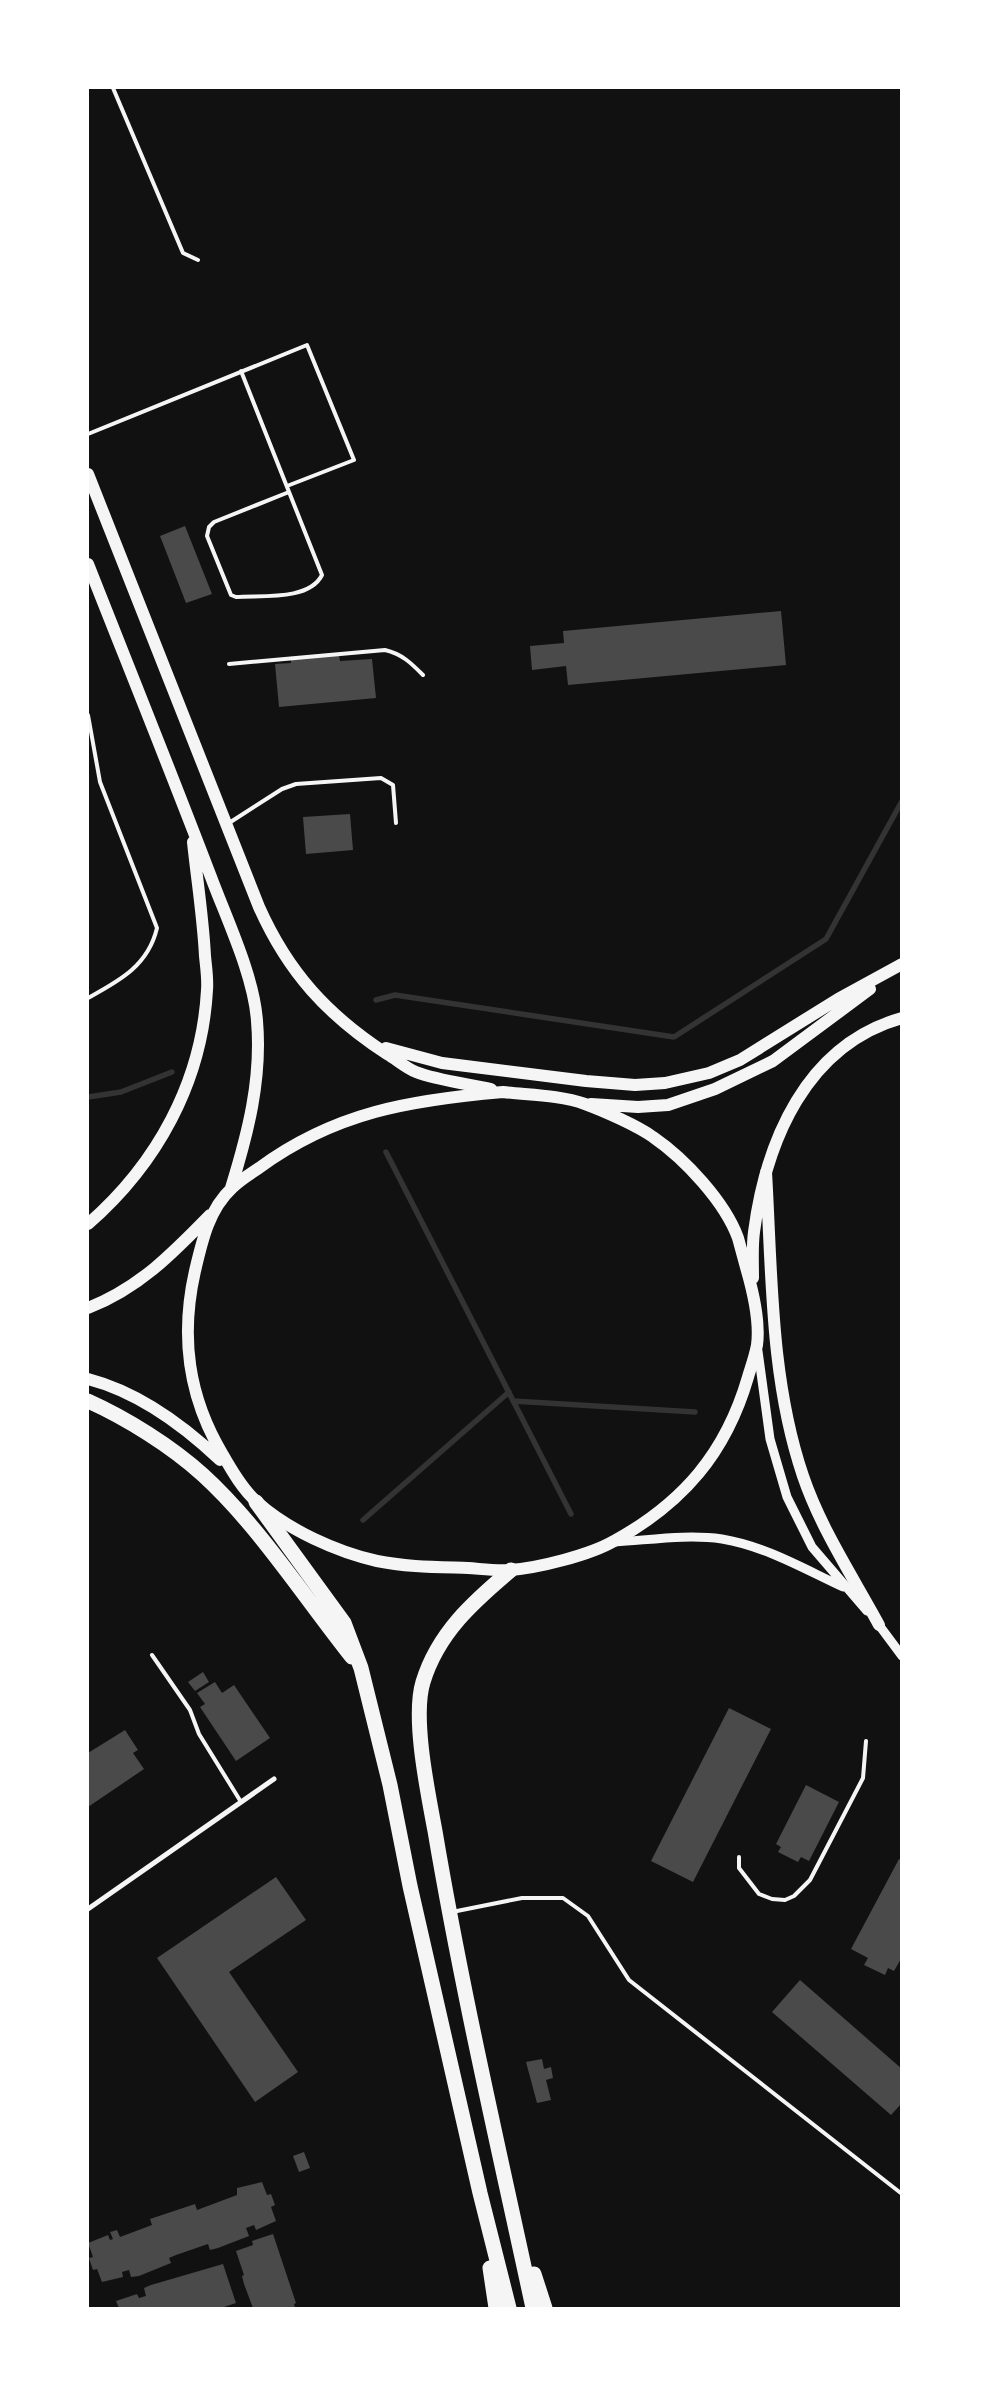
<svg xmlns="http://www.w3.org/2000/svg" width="989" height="2396" font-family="'Space Grotesk',sans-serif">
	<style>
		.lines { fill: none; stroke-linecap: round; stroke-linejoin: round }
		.stream { stroke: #333; stroke-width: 5.5 }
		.building { fill: #4a4a4a }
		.service { stroke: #f5f5f5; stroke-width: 4 }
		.minor { stroke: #f5f5f5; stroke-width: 5 }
		.tertiary { stroke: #f5f5f5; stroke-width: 9 }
		.primary { stroke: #f5f5f5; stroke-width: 12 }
		.motorway { stroke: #f5f5f5; stroke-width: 15 }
	</style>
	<rect width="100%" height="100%" fill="#111"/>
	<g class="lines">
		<path class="stream" d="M 376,1000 L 395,995 L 674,1037 L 826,939 L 902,801
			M 88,1097 L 121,1092 L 172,1072
			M 386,1152 L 571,1514
			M 513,1401 L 695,1412
			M 363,1520 L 509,1392"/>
	</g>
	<path class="building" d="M 185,526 L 212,594 L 186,603 L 160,536 Z
		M 781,611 L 786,665 L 568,685 L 566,666 L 532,670 L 530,646 L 564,643 L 563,631 Z
		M 339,655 L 340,661 L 372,659 L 376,698 L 279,707 L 275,664 L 291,663 L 291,659 Z
		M 350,814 L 353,850 L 306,854 L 303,817 Z
		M 203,1672 L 209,1682 L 195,1691 L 188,1682 Z
		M 215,1682 L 222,1693 L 234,1685 L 270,1738 L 236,1761 L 200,1707 L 205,1704 L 197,1693 Z
		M 729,1708 L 771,1729 L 693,1882 L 651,1861 Z
		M 125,1730 L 138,1750 L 133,1753 L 144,1769 L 88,1807 L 88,1753 Z
		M 806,1785 L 839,1802 L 809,1861 L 801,1857 L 798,1862 L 778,1852 L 781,1847 L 776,1844 Z
		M 899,1859 L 902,1860 L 902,1957 L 894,1971 L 888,1968 L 885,1975 L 864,1965 L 868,1958 L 851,1949 Z
		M 276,1877 L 306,1920 L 229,1972 L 298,2072 L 255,2102 L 157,1958 Z
		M 800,1980 L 902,2069 L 902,2103 L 891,2115 L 772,2012 Z
		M 542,2059 L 544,2069 L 551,2067 L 553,2078 L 546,2080 L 551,2100 L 537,2103 L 526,2062 Z
		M 304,2152 L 310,2168 L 299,2172 L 293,2156 Z
		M 262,2182 L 267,2195 L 271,2194 L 275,2205 L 271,2207 L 276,2221 L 256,2230 L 254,2225 L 246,2228 L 249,2236 L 218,2248 L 210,2250 L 208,2244 L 176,2255 L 169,2258 L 171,2263 L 139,2276 L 131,2277 L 129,2270 L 122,2272 L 123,2277 L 102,2282 L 97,2269 L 93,2270 L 89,2258 L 93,2257 L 88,2243 L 108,2235 L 110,2240 L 113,2239 L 110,2232 L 117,2230 L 120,2237 L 152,2225 L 150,2219 L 195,2204 L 197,2210 L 237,2195 L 237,2188 Z
		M 273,2234 L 296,2303 L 294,2304 L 295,2308 L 253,2308 L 244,2284 L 242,2276 L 244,2275 L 236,2251 L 253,2245 L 252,2241 Z
		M 223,2264 L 236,2303 L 221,2308 L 119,2308 L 116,2301 L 137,2294 L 139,2298 L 146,2296 L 144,2288 L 151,2285 Z"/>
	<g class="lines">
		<path class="service" d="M 113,88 L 183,253 L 198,260
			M 241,371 L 322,575 C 309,601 261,595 236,597 L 231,595 L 207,536 L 209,527 L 214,522 L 289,492
			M 88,434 L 307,345 L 354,460 L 287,486
			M 229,664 L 385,650 C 402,654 411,663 423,675
			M 88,715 L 100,782 L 157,928 C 148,966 119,981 88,998
			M 229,823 L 282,789 L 296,784 L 381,778 L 393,785 L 396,823
			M 152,1655 L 190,1710 L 199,1734 L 241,1802
			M 739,1857 L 739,1868 L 759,1894 L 772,1899 L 785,1900 L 794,1896 L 810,1880 L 863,1778 L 866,1741
			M 452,1912 L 522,1898 L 563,1898 L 588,1916 L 629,1980 L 902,2194"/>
		<path class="minor" d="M 88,1909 L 274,1779"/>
		<path class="tertiary" d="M 758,1351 L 770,1439 L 787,1497 L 812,1547 L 867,1611
			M 615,1542 C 650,1540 687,1534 722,1539 C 765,1546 804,1569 843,1587
			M 876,1621 L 902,1656"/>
		<path class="primary" d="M 88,474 L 259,907 C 288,972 327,1015 387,1054 C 396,1059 406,1068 416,1072 C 436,1080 469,1084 491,1089
			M 88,564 C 129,668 171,772 211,877 C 227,920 254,976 257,1021 C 262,1079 248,1133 231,1188
			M 386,1048 L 442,1063 L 586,1081 L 635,1085 L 665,1083 L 709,1073 L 740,1060 L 838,999 L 902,964
			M 503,1092 C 529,1095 560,1095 585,1104 C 604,1111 638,1126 653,1137 C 685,1159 725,1202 738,1238 C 741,1249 744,1260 747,1271 C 753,1292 760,1323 757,1345 C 755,1356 751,1367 748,1377 C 726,1453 683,1503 614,1541 C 590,1555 538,1568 510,1570 C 496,1571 482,1569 468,1568 C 438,1567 406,1567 377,1561 C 337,1552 288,1530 257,1502 C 243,1490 232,1471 223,1455 C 188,1397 180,1337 195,1271 C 202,1241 209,1209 232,1188 C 240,1180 250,1174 259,1168 C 335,1112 411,1100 503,1092 Z
			M 591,1104 L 638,1107 L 668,1105 L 715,1089 L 773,1061 L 870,989
			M 766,1172 C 772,1273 770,1379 803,1476 C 821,1529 853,1577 879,1625
			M 88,1224 C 157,1164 202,1082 207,990 C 208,979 206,967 205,956 C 203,917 197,880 193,842
			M 753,1278 C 753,1262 752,1246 754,1232 C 766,1141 806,1045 902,1018
			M 88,1308 C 139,1288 172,1254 210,1215
			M 88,1379 C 138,1392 183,1425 220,1460"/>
		<path class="motorway" d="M 88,1401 C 126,1418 171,1446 203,1475 C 258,1525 305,1598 352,1657
			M 256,1502 L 344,1623 L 361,1668 L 390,1785 L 410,1886 L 480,2193 L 509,2308
			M 511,1570 C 473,1602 438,1633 423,1682 C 412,1718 428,1793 435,1831 C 462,1991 499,2150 533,2308
			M 490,2268 L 496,2308
			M 534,2274 L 545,2308"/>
	</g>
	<rect width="989" height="2396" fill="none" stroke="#ffffff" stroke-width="178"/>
</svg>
